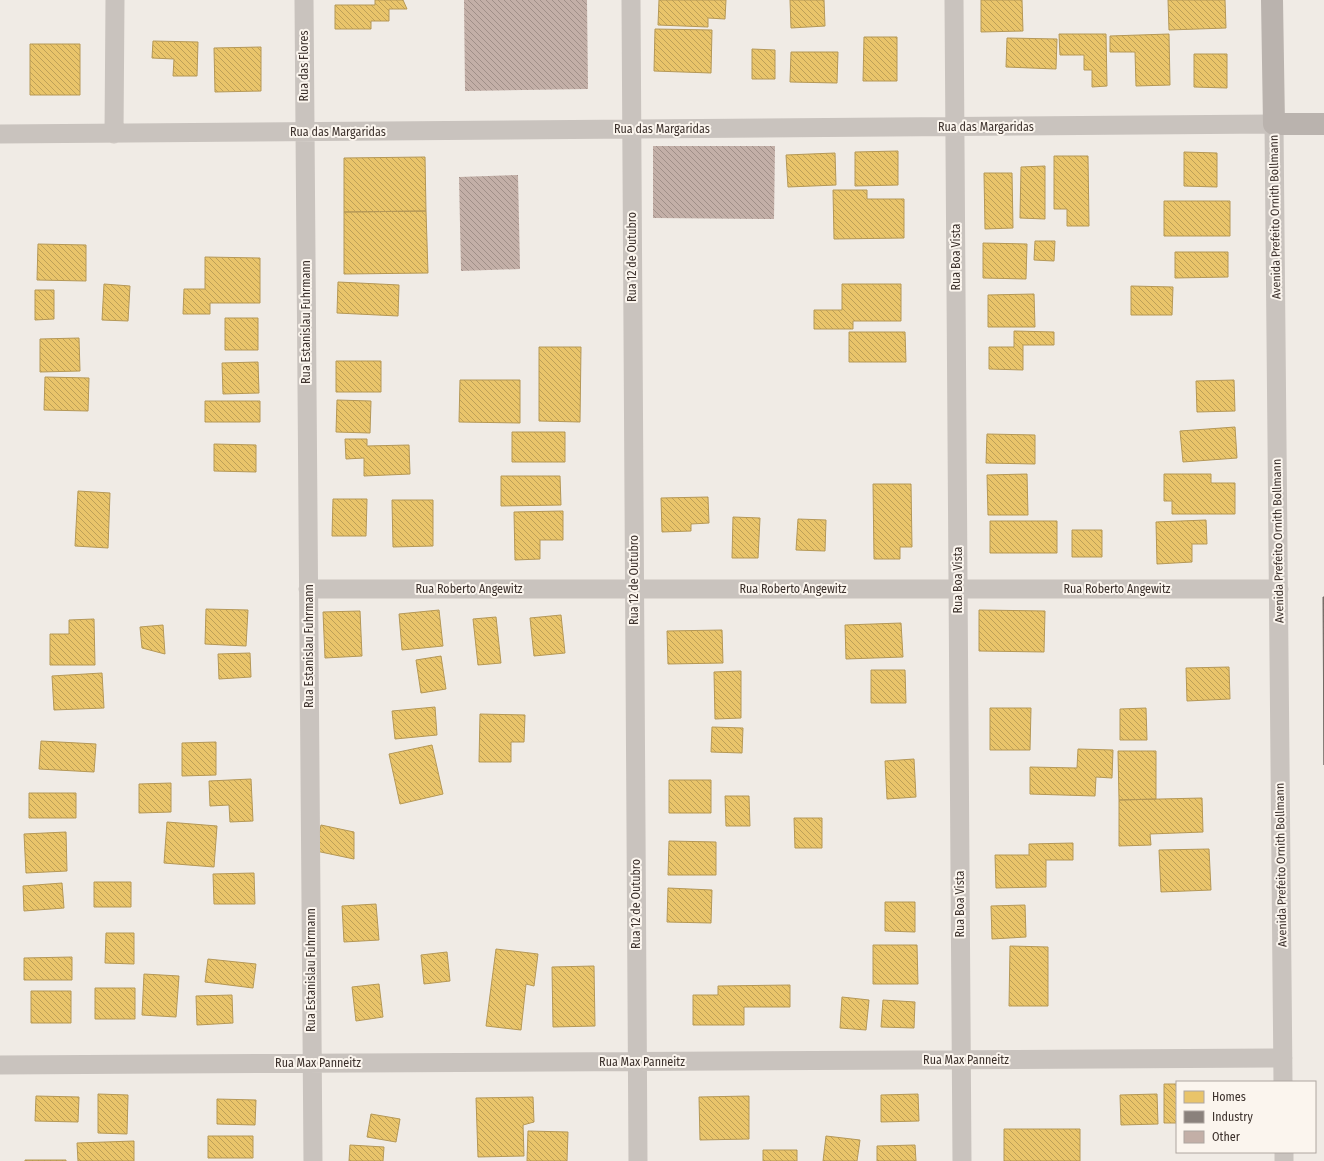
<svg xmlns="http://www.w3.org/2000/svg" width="1324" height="1161" font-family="'Fira Sans Condensed',sans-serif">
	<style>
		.homes { fill: url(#homes-back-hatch); stroke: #b59857 }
		.industry { fill: url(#industry-back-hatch); stroke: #726964 }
		.building { fill: url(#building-back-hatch) }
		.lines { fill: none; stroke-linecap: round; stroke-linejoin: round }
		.street { stroke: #c9c3be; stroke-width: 19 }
		.secondary { stroke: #bab3ae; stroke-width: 22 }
		.labels { text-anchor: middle; stroke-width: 4; stroke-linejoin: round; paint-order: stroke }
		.street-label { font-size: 12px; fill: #3b302b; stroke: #fbf5ee }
	</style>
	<defs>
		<pattern id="homes-back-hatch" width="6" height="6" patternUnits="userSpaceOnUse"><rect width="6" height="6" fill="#e9c46a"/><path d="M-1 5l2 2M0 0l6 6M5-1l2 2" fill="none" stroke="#bea057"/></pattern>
		<pattern id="industry-back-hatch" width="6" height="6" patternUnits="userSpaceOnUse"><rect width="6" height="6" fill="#8a817c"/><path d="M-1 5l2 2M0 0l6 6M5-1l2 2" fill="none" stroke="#726a66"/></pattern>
		<pattern id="building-back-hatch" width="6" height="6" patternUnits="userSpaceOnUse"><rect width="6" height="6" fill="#c3afa7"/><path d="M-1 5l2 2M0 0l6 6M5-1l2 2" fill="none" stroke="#a08f88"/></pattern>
	</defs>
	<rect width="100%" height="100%" fill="#f0ebe5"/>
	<path class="homes" d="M 375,0 L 403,0 L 407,9 L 389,9 L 389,21 L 371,21 L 371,29 L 335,29 L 335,5 L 375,5 Z
		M 659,0 L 726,0 L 725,19 L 708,18 L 708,27 L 658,25 Z
		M 790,0 L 824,0 L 825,26 L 791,28 Z
		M 981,0 L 1022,0 L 1023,31 L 981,32 Z
		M 1168,0 L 1225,0 L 1226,28 L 1169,30 Z
		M 655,29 L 712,30 L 711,73 L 654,71 Z
		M 1059,34 L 1106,34 L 1107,86 L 1092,87 L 1092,70 L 1084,70 L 1084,55 L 1060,55 Z
		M 1169,34 L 1170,85 L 1136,86 L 1135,52 L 1110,52 L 1110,36 Z
		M 864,37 L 897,37 L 897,81 L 863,81 Z
		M 1007,38 L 1057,39 L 1056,69 L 1006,67 Z
		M 153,41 L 198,42 L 197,76 L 173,76 L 174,59 L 152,58 Z
		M 30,44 L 80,44 L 80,95 L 30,95 Z
		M 261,47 L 261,91 L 215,92 L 214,48 Z
		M 752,49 L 775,50 L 775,79 L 752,79 Z
		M 791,52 L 838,52 L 837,83 L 790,82 Z
		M 1194,54 L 1227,54 L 1227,88 L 1194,87 Z
		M 898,151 L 898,185 L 855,186 L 855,152 Z
		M 1184,152 L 1217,153 L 1217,187 L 1184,186 Z
		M 835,153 L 836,185 L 788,187 L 786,155 Z
		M 1054,156 L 1088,156 L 1089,226 L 1067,226 L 1067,209 L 1054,209 Z
		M 425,157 L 426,211 L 344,212 L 344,158 Z
		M 1045,166 L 1045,219 L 1020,218 L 1021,167 Z
		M 984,173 L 1012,173 L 1013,228 L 985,229 Z
		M 833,190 L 867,190 L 867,199 L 904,199 L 904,238 L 834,239 Z
		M 1164,201 L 1230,201 L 1230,236 L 1164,236 Z
		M 426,211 L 428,273 L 344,274 L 344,212 Z
		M 1035,241 L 1055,241 L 1054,261 L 1034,260 Z
		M 983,243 L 1027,244 L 1026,279 L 983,278 Z
		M 38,244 L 86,245 L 86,281 L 37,280 Z
		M 1175,252 L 1228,252 L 1228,277 L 1175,278 Z
		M 205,257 L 260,258 L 260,303 L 210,303 L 210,314 L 183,314 L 184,289 L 205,289 Z
		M 338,282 L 399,285 L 398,316 L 337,313 Z
		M 104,284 L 130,286 L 128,321 L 102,320 Z
		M 842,284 L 901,284 L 901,321 L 853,321 L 853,329 L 814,329 L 814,310 L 842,310 Z
		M 1131,286 L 1173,287 L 1172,315 L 1131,315 Z
		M 35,290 L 54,290 L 54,319 L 35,320 Z
		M 1034,294 L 1035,327 L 988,327 L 988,295 Z
		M 225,318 L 258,318 L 258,350 L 225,350 Z
		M 1014,331 L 1054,332 L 1054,345 L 1023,345 L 1023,370 L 989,369 L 989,347 L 1014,347 Z
		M 849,332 L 905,332 L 906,362 L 849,362 Z
		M 79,338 L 80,371 L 40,372 L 40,339 Z
		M 539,347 L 581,347 L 580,422 L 539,421 Z
		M 336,361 L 381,361 L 381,392 L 336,392 Z
		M 258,362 L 259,393 L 223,394 L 222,363 Z
		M 45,377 L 89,378 L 88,411 L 44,410 Z
		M 460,380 L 520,380 L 520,423 L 459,422 Z
		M 1234,380 L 1235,411 L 1197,412 L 1196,381 Z
		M 337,400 L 371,401 L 370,433 L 336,432 Z
		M 205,401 L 260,401 L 260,422 L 205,422 Z
		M 1235,427 L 1237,458 L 1183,462 L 1180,431 Z
		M 512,432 L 565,432 L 565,462 L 512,462 Z
		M 987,434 L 1035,435 L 1035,464 L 986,463 Z
		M 345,439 L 367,439 L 367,446 L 409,445 L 410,474 L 364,476 L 364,458 L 346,459 Z
		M 214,444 L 256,445 L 256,472 L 214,471 Z
		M 1027,474 L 1028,515 L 988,515 L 987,475 Z
		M 1164,474 L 1211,474 L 1211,483 L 1235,483 L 1235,514 L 1172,514 L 1172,501 L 1164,501 Z
		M 501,476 L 560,476 L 561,505 L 501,506 Z
		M 873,484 L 911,484 L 912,547 L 900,547 L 900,559 L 874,559 Z
		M 78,491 L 110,493 L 108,548 L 75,546 Z
		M 708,497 L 709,523 L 691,524 L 691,531 L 662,532 L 661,498 Z
		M 333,499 L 367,499 L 366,536 L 332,536 Z
		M 392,500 L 433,500 L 433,546 L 393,547 Z
		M 563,511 L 563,540 L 540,540 L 540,559 L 515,560 L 514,512 Z
		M 733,517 L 760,518 L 758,558 L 732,558 Z
		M 798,519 L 826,520 L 825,551 L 796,550 Z
		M 1206,520 L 1207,544 L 1192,544 L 1192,562 L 1157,564 L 1156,522 Z
		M 990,521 L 1057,521 L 1057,553 L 990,553 Z
		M 1072,530 L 1102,530 L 1102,557 L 1072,557 Z
		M 206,609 L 248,610 L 246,646 L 205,644 Z
		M 439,610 L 443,646 L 402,650 L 399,614 Z
		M 979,610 L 1045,611 L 1044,652 L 979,651 Z
		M 360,611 L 362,656 L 325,658 L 323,612 Z
		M 561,615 L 565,653 L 534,656 L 530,618 Z
		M 496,617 L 501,663 L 478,665 L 473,619 Z
		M 94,619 L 95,665 L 50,665 L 50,634 L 69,634 L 69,620 Z
		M 901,623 L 903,657 L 846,659 L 845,625 Z
		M 163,625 L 165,654 L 142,648 L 140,627 Z
		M 722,630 L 723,663 L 668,664 L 667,631 Z
		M 250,653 L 251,677 L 219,679 L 218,654 Z
		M 441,656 L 446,689 L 421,693 L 416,660 Z
		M 1229,667 L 1230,699 L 1187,701 L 1186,668 Z
		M 871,670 L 905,670 L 906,703 L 871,703 Z
		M 741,671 L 741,718 L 715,719 L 714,672 Z
		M 102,673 L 104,708 L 54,710 L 52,676 Z
		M 435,707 L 437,735 L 395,739 L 392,711 Z
		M 990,708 L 1031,708 L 1030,750 L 990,750 Z
		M 1146,708 L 1147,740 L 1120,740 L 1120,709 Z
		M 480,714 L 525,715 L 524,742 L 511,742 L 511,762 L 479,762 Z
		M 712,727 L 743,728 L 742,753 L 711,752 Z
		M 41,741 L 96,744 L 94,772 L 39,769 Z
		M 216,742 L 216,775 L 182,776 L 182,743 Z
		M 432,745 L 443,794 L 400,804 L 389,754 Z
		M 1078,749 L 1113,750 L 1112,778 L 1096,777 L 1095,796 L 1030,794 L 1030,767 L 1077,768 Z
		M 1118,751 L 1156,751 L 1156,799 L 1119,800 Z
		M 914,759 L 916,797 L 887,799 L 885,761 Z
		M 251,779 L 253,821 L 230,822 L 229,805 L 210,806 L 209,781 Z
		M 669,780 L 711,780 L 711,813 L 669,813 Z
		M 171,783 L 171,812 L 139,813 L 139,784 Z
		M 29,793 L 76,793 L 76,818 L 29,818 Z
		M 725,796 L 749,796 L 750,826 L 726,826 Z
		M 1202,798 L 1203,832 L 1150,834 L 1151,845 L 1119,846 L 1119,800 Z
		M 794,818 L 822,818 L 822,848 L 795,848 Z
		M 167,822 L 217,826 L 214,867 L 164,863 Z
		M 321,825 L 354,832 L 354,859 L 316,851 Z
		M 66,832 L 67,871 L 26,873 L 24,834 Z
		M 669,841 L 716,842 L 716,875 L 668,875 Z
		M 1073,843 L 1073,860 L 1046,860 L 1046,887 L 996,888 L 995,855 L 1029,855 L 1029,844 Z
		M 1209,849 L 1211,890 L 1161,892 L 1159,850 Z
		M 254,873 L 255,904 L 214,904 L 213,874 Z
		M 94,882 L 131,882 L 131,907 L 94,907 Z
		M 62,883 L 64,908 L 24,911 L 23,886 Z
		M 668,888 L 712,890 L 711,923 L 667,922 Z
		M 885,902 L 915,902 L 915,932 L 885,931 Z
		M 376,904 L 379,940 L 344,942 L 342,906 Z
		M 1025,905 L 1026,937 L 992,939 L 991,906 Z
		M 106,933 L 134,933 L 134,964 L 105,963 Z
		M 873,945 L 917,945 L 918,984 L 873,984 Z
		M 1010,946 L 1048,947 L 1048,1006 L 1009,1006 Z
		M 496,949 L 538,954 L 534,986 L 526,984 L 521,1030 L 486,1026 Z
		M 447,952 L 450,981 L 424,984 L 421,955 Z
		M 72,957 L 72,980 L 24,980 L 24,958 Z
		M 208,959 L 256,964 L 253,988 L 205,982 Z
		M 594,966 L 595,1026 L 553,1027 L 552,967 Z
		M 144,974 L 179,976 L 176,1017 L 142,1015 Z
		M 379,984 L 383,1017 L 356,1021 L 352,987 Z
		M 790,985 L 790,1007 L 744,1007 L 744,1025 L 693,1025 L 693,995 L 718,995 L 718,986 Z
		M 95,988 L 135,988 L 135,1019 L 95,1019 Z
		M 31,991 L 71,991 L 71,1023 L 31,1023 Z
		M 232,995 L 233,1023 L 197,1025 L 196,996 Z
		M 842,997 L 869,1000 L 866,1030 L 840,1028 Z
		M 883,1000 L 915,1002 L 914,1028 L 881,1027 Z
		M 1164,1084 L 1177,1084 L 1177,1123 L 1164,1123 Z
		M 98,1094 L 128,1095 L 127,1134 L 98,1133 Z
		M 918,1094 L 919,1121 L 881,1122 L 881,1095 Z
		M 1157,1094 L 1158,1124 L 1121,1125 L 1120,1095 Z
		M 36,1096 L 79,1097 L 78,1122 L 35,1121 Z
		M 749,1096 L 749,1139 L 700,1140 L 699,1097 Z
		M 533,1097 L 534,1122 L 523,1125 L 524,1156 L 478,1157 L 476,1098 Z
		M 217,1099 L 256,1100 L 255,1125 L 217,1124 Z
		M 371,1114 L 400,1119 L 396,1142 L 367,1137 Z
		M 1004,1129 L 1080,1129 L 1080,1161 L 1004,1161 Z
		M 528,1131 L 568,1132 L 567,1161 L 527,1161 Z
		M 208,1136 L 253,1136 L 253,1158 L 208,1158 Z
		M 826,1136 L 860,1140 L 857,1161 L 823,1161 Z
		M 134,1141 L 134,1161 L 78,1161 L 77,1143 Z
		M 350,1145 L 384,1147 L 383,1161 L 349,1161 Z
		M 915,1145 L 916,1161 L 877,1161 L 877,1146 Z
		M 763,1150 L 797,1150 L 797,1161 L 763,1161 Z
		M 25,1160 L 66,1160 L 66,1161 L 25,1161 Z"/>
	<path class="industry" d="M 1323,597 L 1324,597 L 1324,765 Z"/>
	<path class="building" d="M 464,0 L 587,0 L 588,89 L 465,91 Z
		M 653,146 L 775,146 L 774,219 L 653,218 Z
		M 518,175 L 520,269 L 461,271 L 459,177 Z"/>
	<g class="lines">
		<path class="street" d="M 304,0 L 313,1161
			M 631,0 L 638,1161
			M 954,0 L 962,1161
			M 0,134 L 1274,124 L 1283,1082
			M 114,134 L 115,0
			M 308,589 L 1279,589
			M 0,1065 L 1283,1058
			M 1284,1152 L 1284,1161"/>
		<path class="secondary" d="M 1272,0 L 1274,124 L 1324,124"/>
	</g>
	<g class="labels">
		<g class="street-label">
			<text transform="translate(304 66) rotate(-90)" y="4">Rua das Flores</text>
			<text x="986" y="131">Rua das Margaridas</text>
			<text x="662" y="133">Rua das Margaridas</text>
			<text x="338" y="136">Rua das Margaridas</text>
			<text transform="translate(1275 217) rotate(-91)" y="4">Avenida Prefeito Ornith Bollmann</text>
			<text transform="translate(632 257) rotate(-90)" y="4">Rua 12 de Outubro</text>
			<text transform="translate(956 257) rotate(-90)" y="4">Rua Boa Vista</text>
			<text transform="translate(306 322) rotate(-90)" y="4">Rua Estanislau Fuhrmann</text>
			<text transform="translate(1278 541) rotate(-91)" y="4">Avenida Prefeito Ornith Bollmann</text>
			<text transform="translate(634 580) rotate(-90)" y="4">Rua 12 de Outubro</text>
			<text transform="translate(958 580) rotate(-90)" y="4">Rua Boa Vista</text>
			<text x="469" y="593">Rua Roberto Angewitz</text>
			<text x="793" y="593">Rua Roberto Angewitz</text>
			<text x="1117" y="593">Rua Roberto Angewitz</text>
			<text transform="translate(309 646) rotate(-90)" y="4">Rua Estanislau Fuhrmann</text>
			<text transform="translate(1281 865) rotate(-91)" y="4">Avenida Prefeito Ornith Bollmann</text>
			<text transform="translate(636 904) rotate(-90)" y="4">Rua 12 de Outubro</text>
			<text transform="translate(960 904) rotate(-90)" y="4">Rua Boa Vista</text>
			<text transform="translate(311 970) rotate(-90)" y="4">Rua Estanislau Fuhrmann</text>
			<text x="966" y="1064">Rua Max Panneitz</text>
			<text x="642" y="1066">Rua Max Panneitz</text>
			<text x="318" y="1067">Rua Max Panneitz</text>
		</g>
	</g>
	<rect x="1176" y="1081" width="140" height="72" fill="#fbf5ee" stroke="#aea6a0"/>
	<rect x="1184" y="1091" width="20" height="12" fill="#e9c46a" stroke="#aea6a0"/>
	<text x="1212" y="1101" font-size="12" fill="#3b302b">Homes</text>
	<rect x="1184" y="1111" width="20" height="12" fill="#8a817c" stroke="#aea6a0"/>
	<text x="1212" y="1121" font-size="12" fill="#3b302b">Industry</text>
	<rect x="1184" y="1131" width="20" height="12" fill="#c3afa7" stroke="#aea6a0"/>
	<text x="1212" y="1141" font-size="12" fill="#3b302b">Other</text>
</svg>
